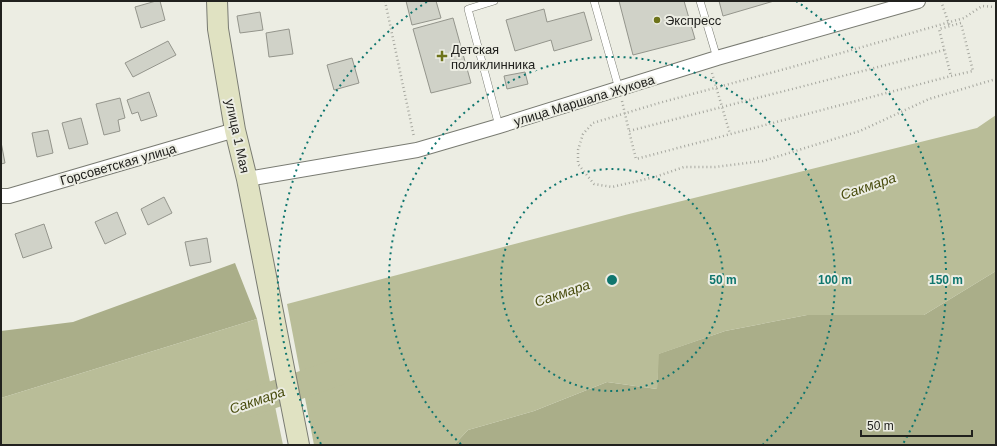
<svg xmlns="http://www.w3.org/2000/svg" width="997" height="446" font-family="Helvetica,sans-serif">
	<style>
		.forest { fill: #aaae89 }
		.water { fill: #b9bd98 }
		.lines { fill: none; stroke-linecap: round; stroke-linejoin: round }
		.river { stroke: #b9bd98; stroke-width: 27 }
		.building { fill: #d0d2c8; stroke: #94958c }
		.lane-casing { stroke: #797b72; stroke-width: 8 }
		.street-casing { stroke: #797b72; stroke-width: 16 }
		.secondary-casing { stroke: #797b72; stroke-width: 22 }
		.path { stroke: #a7a8a0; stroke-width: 2.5; stroke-dasharray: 1 3; stroke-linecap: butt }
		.lane { stroke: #fff; stroke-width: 7 }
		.street { stroke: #fff; stroke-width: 14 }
		.secondary { stroke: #e0e2c2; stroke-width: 20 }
		.ring { fill: none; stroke: #0f766e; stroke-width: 2; stroke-dasharray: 2 4 }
		.poi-dot { fill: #6d731a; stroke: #ecede3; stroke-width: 1.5 }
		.labels { text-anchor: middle; stroke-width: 4; stroke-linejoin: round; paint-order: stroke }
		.poi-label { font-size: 13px; fill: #21211e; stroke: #ecede3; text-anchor: start }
		.street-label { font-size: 13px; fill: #21211e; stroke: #ecede3 }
		.water-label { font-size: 14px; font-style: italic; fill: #474b0c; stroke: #ecede3 }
		.centre { fill: #0f766e; stroke: #ecede3; stroke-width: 2 }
		.ring-label { font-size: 12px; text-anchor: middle; font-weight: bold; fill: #0f766e; stroke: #ecede3; stroke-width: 4; stroke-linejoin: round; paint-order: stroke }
	</style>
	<rect width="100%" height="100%" fill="#ecede3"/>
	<path class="forest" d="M 235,263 L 257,319 L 1,398 L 1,331 L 73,322 Z
		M 996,271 L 996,445 L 454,445 L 468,430 L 534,411 L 607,382 L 657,389 L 658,354 L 725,331 L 807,315 L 924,315 Z"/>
	<path class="water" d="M 996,115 L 996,271 L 924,315 L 807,315 L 725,331 L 659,354 L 657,389 L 607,382 L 534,411 L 468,430 L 454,445 L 314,445 L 287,304 L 629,214 L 977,128 Z
		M 257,319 L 283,445 L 1,445 L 1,398 Z"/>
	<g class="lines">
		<path class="river" d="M 238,407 L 338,372"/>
	</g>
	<path class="building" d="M 156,1 L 160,1 L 165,20 L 141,28 L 135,7 Z
		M 406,1 L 436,1 L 441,18 L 412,25 Z
		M 619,1 L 684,1 L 695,39 L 633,55 Z
		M 719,1 L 774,1 L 723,16 Z
		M 544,9 L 547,22 L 584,12 L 592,40 L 554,51 L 551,40 L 515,51 L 506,20 Z
		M 260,12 L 263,30 L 240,33 L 237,16 Z
		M 453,18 L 471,83 L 431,93 L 413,29 Z
		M 289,29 L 293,54 L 269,57 L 266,33 Z
		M 168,41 L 176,55 L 133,77 L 125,63 Z
		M 352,58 L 359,83 L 334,90 L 327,65 Z
		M 525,72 L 528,84 L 507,89 L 504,76 Z
		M 149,92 L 157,116 L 141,121 L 138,112 L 132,114 L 127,100 Z
		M 120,98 L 125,118 L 118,120 L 120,131 L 104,135 L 96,104 Z
		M 81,118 L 88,144 L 69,149 L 62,123 Z
		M 48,130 L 53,153 L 37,157 L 32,133 Z
		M 1,142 L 5,163 L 1,164 Z
		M 164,197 L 172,213 L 148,225 L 141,209 Z
		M 117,212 L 126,234 L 105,244 L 95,222 Z
		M 44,224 L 52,248 L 23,258 L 15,234 Z
		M 207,238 L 211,262 L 190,266 L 185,242 Z"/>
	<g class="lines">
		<g class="lane-casing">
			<path id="lane" d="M 494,1 L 468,9 L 499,126
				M 594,1 L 619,89
				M 700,1 L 717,58"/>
		</g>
		<g class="street-casing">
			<path id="street" d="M 247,179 L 417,150 L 499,126 L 717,58 L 918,1
				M 1,196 L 9,196 L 235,130"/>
		</g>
		<g class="secondary-casing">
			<path id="secondary" d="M 217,1 L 218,29 L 235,130 L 247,179 L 299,445"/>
		</g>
		<path class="path" d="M 385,1 L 414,137
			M 941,1 L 950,27
			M 996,7 L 982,6 L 964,18 L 785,69 L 659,103 L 593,123 L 583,134 L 578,150 L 578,164 L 594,184 L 612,187 L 655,177 L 684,167 L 715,167 L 763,161 L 860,131 L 929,99 L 996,79
			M 944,50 L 629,131 L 636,159 L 951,76 L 973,71 L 961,23 L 939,29 L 951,76
			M 712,73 L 730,134
			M 622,101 L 629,131"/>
		<use href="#lane" class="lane"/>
		<use href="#street" class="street"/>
		<use href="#secondary" class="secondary"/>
	</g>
	<g class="ring">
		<circle cx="612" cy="280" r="111"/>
		<path d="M461 444A223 223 0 1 1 763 444"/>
		<path d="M321 444A334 334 0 0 1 428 1M796 1A334 334 0 0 1 903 444"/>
	</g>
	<g class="poi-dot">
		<circle cx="657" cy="20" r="4"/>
		<path d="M440 50h4v4h4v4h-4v4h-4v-4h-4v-4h4z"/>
	</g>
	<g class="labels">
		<g class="poi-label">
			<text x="665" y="25">Экспресс</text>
			<text x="451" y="54">Детская<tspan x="451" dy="15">поликлинника</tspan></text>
		</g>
		<g class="street-label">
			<text transform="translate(584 100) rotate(-17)" y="5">улица Маршала Жукова</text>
			<text transform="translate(238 136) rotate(78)" y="5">улица 1 Мая</text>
			<text transform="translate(118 164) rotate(-16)" y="5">Горсоветская улица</text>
		</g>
		<g class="water-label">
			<text transform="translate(868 186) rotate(-19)" y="5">Сакмара</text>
			<text transform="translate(562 293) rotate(-19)" y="5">Сакмара</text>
			<text transform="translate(257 400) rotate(-19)" y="5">Сакмара</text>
		</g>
	</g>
	<circle cx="612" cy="280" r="6" class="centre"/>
	<g class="ring-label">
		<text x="723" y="284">50 m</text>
		<text x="835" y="284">100 m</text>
		<text x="946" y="284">150 m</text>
	</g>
	<rect width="997" height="446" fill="none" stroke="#21211e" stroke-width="4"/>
	<path d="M861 430v6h111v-6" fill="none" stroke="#21211e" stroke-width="2"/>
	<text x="867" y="430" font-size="12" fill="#21211e" stroke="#ecede3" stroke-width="3" paint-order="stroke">50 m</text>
</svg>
